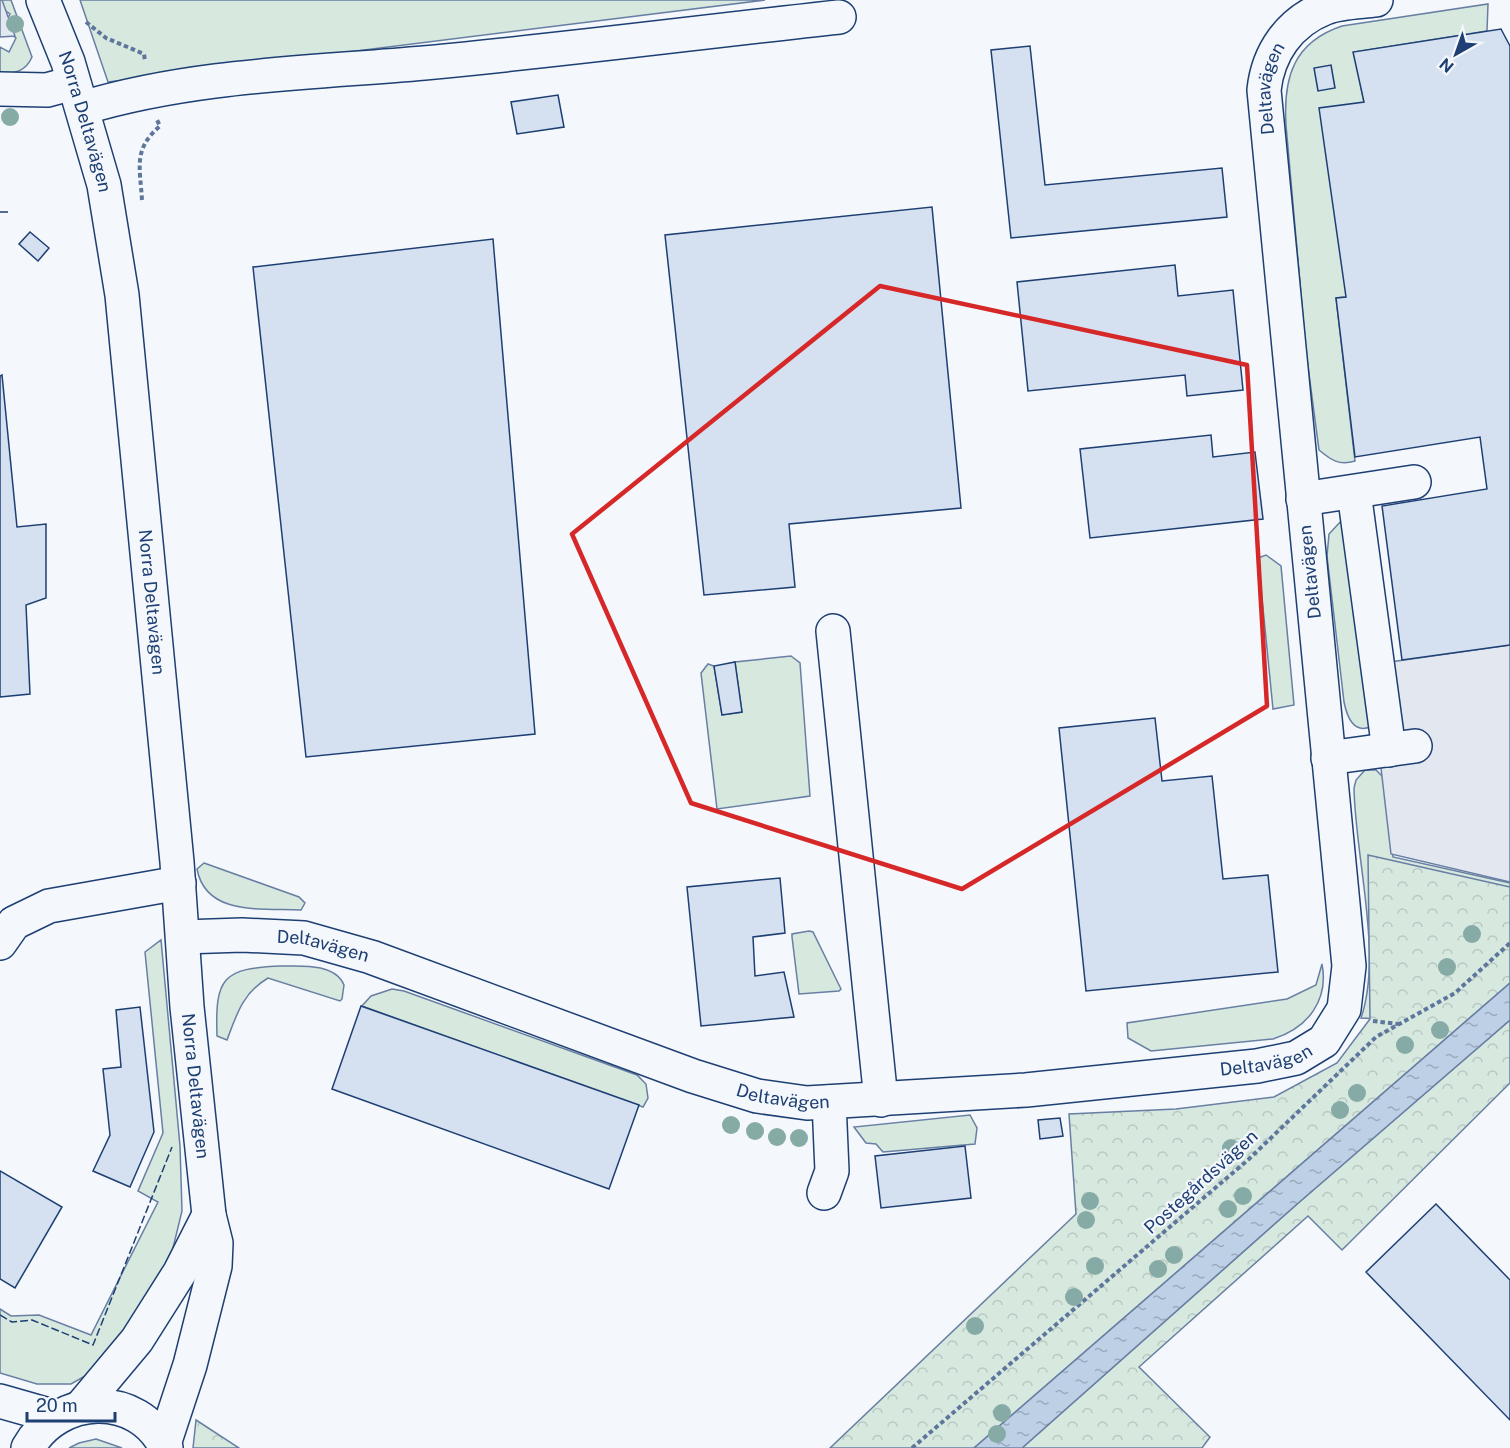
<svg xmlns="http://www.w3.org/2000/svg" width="1510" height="1448" font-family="'Public Sans',sans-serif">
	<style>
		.green { fill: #d7e8df; stroke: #687fa3; stroke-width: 1.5 }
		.park { fill: url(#park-crowns); stroke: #687fa3; stroke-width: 1.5 }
		.parking { fill: #e3e8f0; stroke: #687fa3; stroke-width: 1.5 }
		.water { fill: url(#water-ripples); stroke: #687fa3; stroke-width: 1.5 }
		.building { fill: #d5e0f0; stroke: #1d3f73; stroke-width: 1.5 }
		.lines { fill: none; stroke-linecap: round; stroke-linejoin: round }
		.minor-casing { stroke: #1d3f73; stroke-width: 36 }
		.major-casing { stroke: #1d3f73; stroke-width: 36 }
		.path { stroke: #5e769c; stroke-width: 4; stroke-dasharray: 4.5 3; stroke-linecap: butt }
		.minor { stroke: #f4f7fb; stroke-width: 33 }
		.major { stroke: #f4f7fb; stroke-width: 33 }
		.fence { stroke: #1d3f73; stroke-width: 1.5; stroke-dasharray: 8 3; stroke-linecap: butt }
		.tree { fill: #86aba6 }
		.marked { fill: none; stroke: #d62828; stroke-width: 4.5; stroke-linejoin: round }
		.labels { text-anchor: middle; stroke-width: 4.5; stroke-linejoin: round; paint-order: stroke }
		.street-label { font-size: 18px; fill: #1d3f73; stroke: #f4f7fb }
	</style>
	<defs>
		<pattern id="park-crowns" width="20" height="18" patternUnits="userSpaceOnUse" patternTransform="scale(1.5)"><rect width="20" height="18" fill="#d7e8df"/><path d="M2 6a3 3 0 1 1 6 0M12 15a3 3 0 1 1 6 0" fill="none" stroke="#b8c8c3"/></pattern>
		<pattern id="water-ripples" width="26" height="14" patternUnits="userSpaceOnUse" patternTransform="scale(1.5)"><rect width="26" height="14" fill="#bed0e5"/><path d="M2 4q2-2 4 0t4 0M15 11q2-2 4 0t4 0" fill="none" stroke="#9aaabe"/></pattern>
	</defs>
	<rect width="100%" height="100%" fill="#f4f7fb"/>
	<path class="green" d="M 0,0 L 11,0 L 32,57 C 26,71 15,74 0,73 L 0,47 L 9,52 L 16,38 L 2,28 L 10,14 L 0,7 Z
		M 80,0 L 765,0 L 108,82 Z
		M 1488,4 L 1487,31 L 1354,52 L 1364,102 L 1346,297 L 1336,298 L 1355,461 C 1339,466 1331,460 1319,450 L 1306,351 L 1286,125 C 1283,77 1294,42 1342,26 Z
		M 1343,519 L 1372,726 C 1354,735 1347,717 1344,702 L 1327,556 L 1329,534 Z
		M 1266,555 L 1281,566 L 1294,705 L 1273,709 L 1258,558 Z
		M 791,656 L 800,663 L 810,796 L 717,809 L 701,673 L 708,664 L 714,666 L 722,715 L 742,712 L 735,662 Z
		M 1365,770 L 1376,770 L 1384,778 L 1393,857 L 1510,883 L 1510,933 L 1382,1019 L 1361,1018 C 1383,954 1355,857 1354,788 L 1356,780 Z
		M 204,863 L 299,897 L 305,903 L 301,910 C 264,908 206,917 197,869 Z
		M 809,931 L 813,932 L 841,989 L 839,991 L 799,994 L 792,937 L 792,934 Z
		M 161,940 L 180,1146 L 182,1211 L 172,1252 L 152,1294 L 94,1371 L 71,1384 L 37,1384 L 0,1373 L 0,1309 L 11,1316 L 39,1315 L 91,1335 L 158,1202 L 138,1191 L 163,1133 L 145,952 Z
		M 1322,964 C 1329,1000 1308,1028 1273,1039 L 1151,1051 L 1128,1038 L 1127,1023 L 1287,999 L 1316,985 Z
		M 282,966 C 301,966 335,963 344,985 L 342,999 L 340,1001 L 268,978 C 243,993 237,1013 227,1040 L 217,1036 C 215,978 222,968 282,966 Z
		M 392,989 L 404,991 L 637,1075 L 646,1084 L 648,1098 L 643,1107 L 362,1006 L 371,996 Z
		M 970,1115 L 977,1128 L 975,1144 L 883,1152 L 876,1144 L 866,1143 L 854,1127 Z
		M 96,1439 L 122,1448 L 69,1448 L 79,1443 Z"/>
	<path class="park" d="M 1368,855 L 1510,887 L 1510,983 L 974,1448 L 830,1448 L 1076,1214 L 1069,1114 L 1176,1109 L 1274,1097 L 1337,1063 L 1370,1019 Z
		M 1510,1020 L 1510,1083 L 1342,1250 L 1308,1216 L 1139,1367 L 1210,1437 L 1202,1448 L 1022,1448 L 1296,1205 Z
		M 196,1420 L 239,1448 L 193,1448 Z"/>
	<path class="parking" d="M 0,0 L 2,0 L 15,36 L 0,37 Z
		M 1510,645 L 1510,882 L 1391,854 L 1369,665 Z"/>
	<path class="water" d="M 1510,983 L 1510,1020 L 1296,1205 L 1022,1448 L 974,1448 Z"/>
	<path class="building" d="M 1501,29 L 1510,46 L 1510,645 L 1402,660 L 1382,506 L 1487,489 L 1480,437 L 1355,457 L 1336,298 L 1346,297 L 1319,108 L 1364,102 L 1353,52 Z
		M 1030,46 L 1045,185 L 1222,168 L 1227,217 L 1011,238 L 991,50 Z
		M 1331,65 L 1335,88 L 1318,91 L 1314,68 Z
		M 558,95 L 564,127 L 517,134 L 511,102 Z
		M 932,207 L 961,508 L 789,524 L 795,587 L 704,595 L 665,235 Z
		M 30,232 L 49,248 L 38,261 L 19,244 Z
		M 493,239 L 535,734 L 306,757 L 253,267 Z
		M 1175,265 L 1178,296 L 1233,290 L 1243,390 L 1187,396 L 1185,375 L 1028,391 L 1017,282 Z
		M 2,375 L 17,527 L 46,524 L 46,598 L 26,605 L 30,694 L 0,697 L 0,376 Z
		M 1211,435 L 1213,457 L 1255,452 L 1263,519 L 1090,538 L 1080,449 Z
		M 735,662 L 742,712 L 722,715 L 714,666 Z
		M 1155,718 L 1162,781 L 1212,776 L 1223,879 L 1268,875 L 1278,972 L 1086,991 L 1059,728 Z
		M 780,878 L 785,933 L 753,937 L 755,976 L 784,972 L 794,1017 L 701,1026 L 687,887 Z
		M 361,1006 L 639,1105 L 609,1189 L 332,1089 Z
		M 140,1007 L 154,1132 L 130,1187 L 93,1171 L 110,1135 L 103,1069 L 121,1067 L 116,1010 Z
		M 1060,1118 L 1063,1136 L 1040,1139 L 1038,1120 Z
		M 965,1146 L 971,1198 L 881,1208 L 875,1156 Z
		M 0,1171 L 62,1207 L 15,1288 L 0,1279 Z
		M 1436,1204 L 1510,1280 L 1510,1420 L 1366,1272 Z"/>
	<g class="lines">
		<g class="minor-casing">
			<g id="minor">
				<path id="s1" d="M 43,0 L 68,62 L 104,185 L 122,295 L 177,862 L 187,1007 L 209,1215 L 216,1243 L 215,1266 L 190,1365 L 164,1444"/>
				<path d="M 0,89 L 47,90 L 73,83"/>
				<path d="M 83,108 C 192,75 310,73 424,63 C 563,50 701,32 839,17"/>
				<path d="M 1354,492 L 1389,750"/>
				<path d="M 1303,499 L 1414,482"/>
				<path d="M 833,631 L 881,1100"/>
				<path d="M 1328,758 L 1415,746"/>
				<path id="s2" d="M 183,937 L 242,935 L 304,938 L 371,957 L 693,1076 L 757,1096 L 807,1103 L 1026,1090 L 1257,1066 L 1296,1058 L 1324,1041 L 1344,1009 L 1349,966 L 1264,90 C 1268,53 1289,22 1325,8 C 1340,2 1360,2 1376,0"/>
				<path d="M 0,943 L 14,923 L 49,906 L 179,883"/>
				<path d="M 824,1193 L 832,1171 L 829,1102"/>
				<path d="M 81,1407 L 137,1340 L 180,1272 L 209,1215"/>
			</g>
		</g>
		<g class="major-casing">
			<path id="major" d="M 0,1401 L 56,1417
				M 28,1448 C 58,1394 138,1390 166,1448"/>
		</g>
		<path class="path" d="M 86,22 L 106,38 L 144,54 L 145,61
			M 142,200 C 140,167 133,149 160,126 L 157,120
			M 1373,1021 L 1398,1024
			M 912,1448 L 1249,1159 L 1376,1037 L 1455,993 L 1510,943"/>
		<use href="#minor" class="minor"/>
		<use href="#major" class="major"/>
		<path class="fence" d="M 0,212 L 11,212
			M 0,1315 L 12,1322 L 32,1320 L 93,1345 L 172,1147"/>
	</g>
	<g class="tree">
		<circle cx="15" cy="24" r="9"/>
		<circle cx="10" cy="117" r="9"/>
		<circle cx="1472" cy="934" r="9"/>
		<circle cx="1447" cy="967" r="9"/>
		<circle cx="1440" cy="1030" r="9"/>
		<circle cx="1405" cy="1045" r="9"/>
		<circle cx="1357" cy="1093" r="9"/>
		<circle cx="1340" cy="1110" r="9"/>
		<circle cx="731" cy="1125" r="9"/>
		<circle cx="755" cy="1131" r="9"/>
		<circle cx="777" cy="1137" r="9"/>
		<circle cx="799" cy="1138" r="9"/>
		<circle cx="1231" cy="1148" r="9"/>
		<circle cx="1243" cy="1196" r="9"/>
		<circle cx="1090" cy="1201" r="9"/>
		<circle cx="1228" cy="1209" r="9"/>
		<circle cx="1086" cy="1220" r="9"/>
		<circle cx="1174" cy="1255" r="9"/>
		<circle cx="1095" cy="1266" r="9"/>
		<circle cx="1158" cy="1269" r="9"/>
		<circle cx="1074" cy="1297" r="9"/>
		<circle cx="975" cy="1326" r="9"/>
		<circle cx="1002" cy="1413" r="9"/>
		<circle cx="997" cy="1434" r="9"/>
	</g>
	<path class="marked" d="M 880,286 L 1247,365 L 1267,706 L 962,889 L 691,803 L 572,534 Z"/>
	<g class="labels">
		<g class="street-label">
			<text dy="6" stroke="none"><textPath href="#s2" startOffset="2139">Deltavägen</textPath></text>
			<text dy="6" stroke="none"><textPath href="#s1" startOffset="129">Norra Deltavägen</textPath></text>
			<text transform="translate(1310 572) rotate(-96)" y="6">Deltavägen</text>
			<text dy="6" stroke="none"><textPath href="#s1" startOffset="615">Norra Deltavägen</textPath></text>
			<text dy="6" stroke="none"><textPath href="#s2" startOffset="141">Deltavägen</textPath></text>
			<text dy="6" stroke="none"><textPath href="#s2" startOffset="1113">Deltavägen</textPath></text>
			<text dy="6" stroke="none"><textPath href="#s1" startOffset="1101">Norra Deltavägen</textPath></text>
			<text dy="6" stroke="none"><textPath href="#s2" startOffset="627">Deltavägen</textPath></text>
			<text transform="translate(1201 1182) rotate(-42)" y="6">Postegårdsvägen</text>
		</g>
	</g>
	<g transform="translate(1456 54) rotate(220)" stroke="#f4f7fb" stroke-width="4.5" paint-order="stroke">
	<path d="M0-4.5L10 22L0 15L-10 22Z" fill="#1d3f73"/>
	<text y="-9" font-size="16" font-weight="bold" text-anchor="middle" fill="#1d3f73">N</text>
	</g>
	<path d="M27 1412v9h88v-9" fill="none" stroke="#1d3f73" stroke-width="3"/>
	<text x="36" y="1412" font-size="18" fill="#1d3f73" stroke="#f4f7fb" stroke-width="4.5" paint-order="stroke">20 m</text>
</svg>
